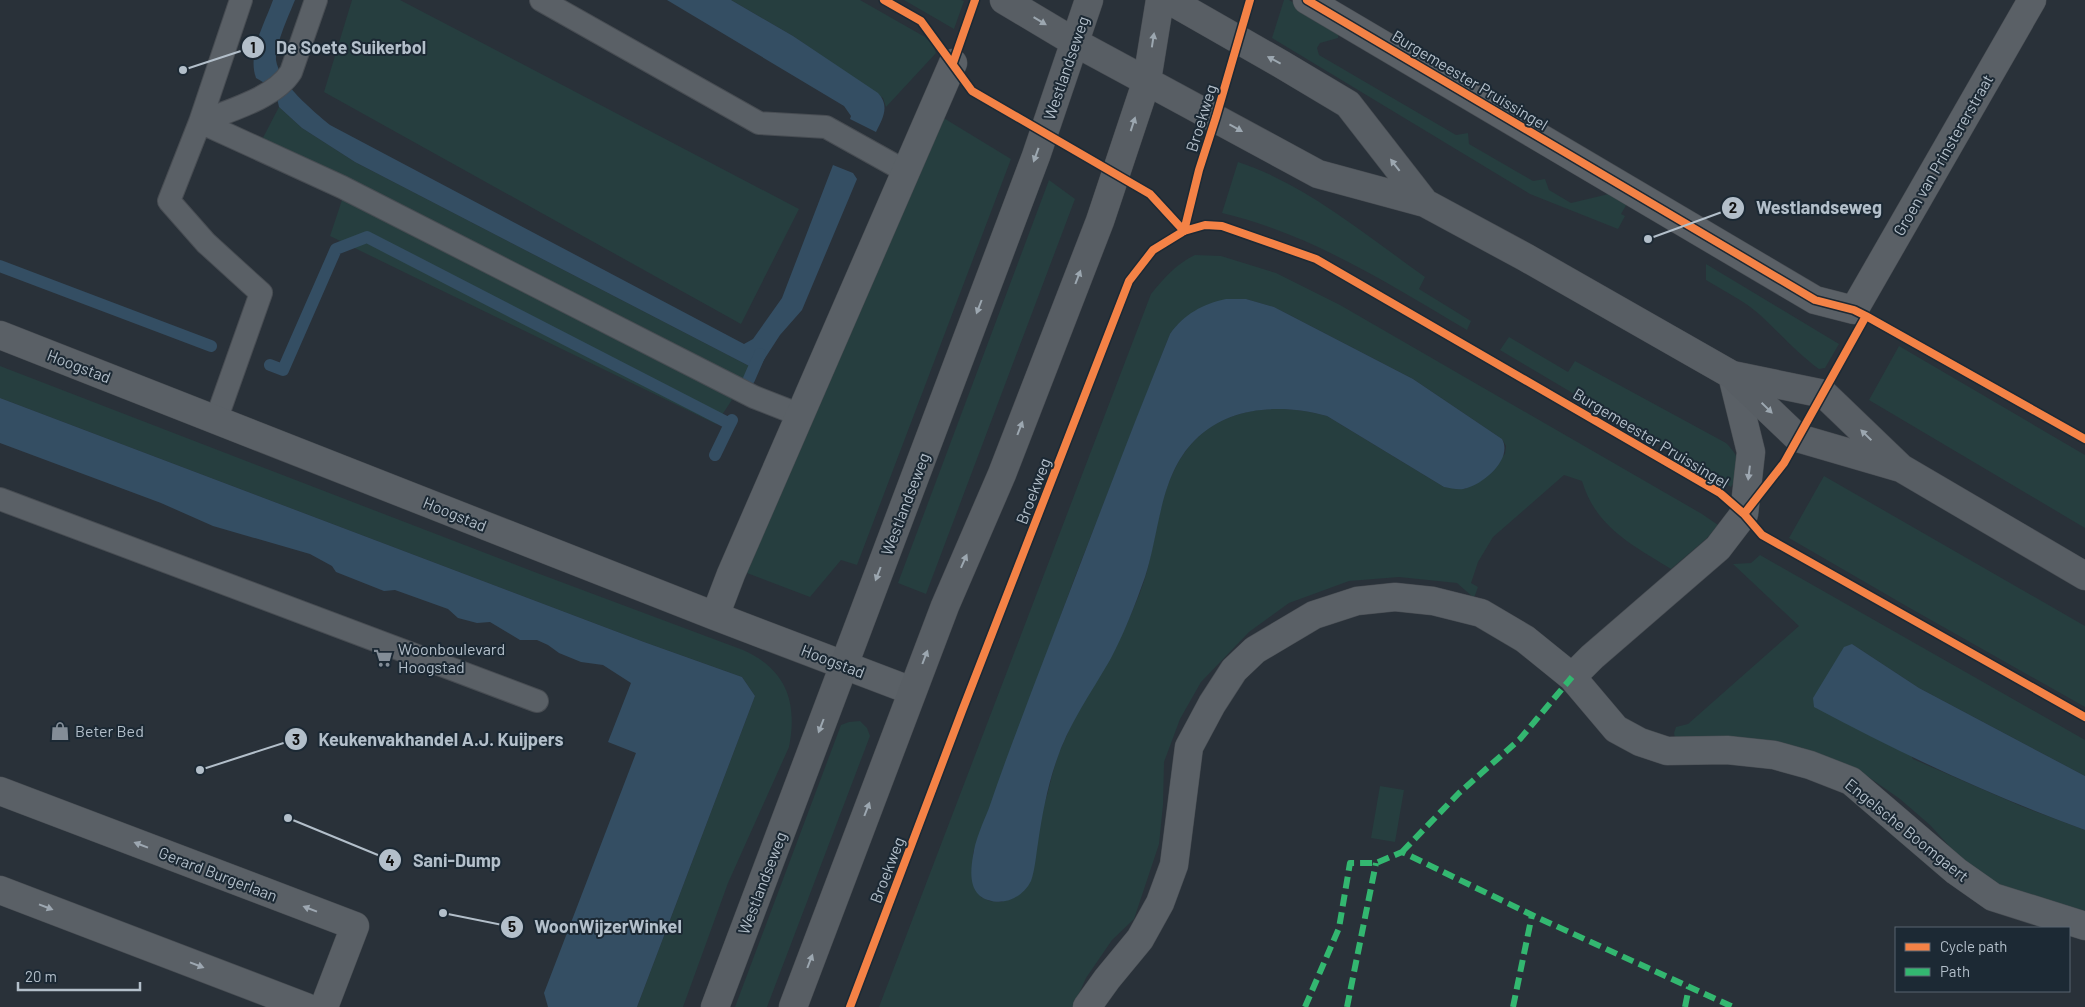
<svg xmlns="http://www.w3.org/2000/svg" width="2085" height="1007" font-family="Barlow,sans-serif">
	<style>
		.green { fill: #263e3f; fill-rule: evenodd }
		.water { fill: #344e63 }
		.lines { fill: none; stroke-linecap: round; stroke-linejoin: round }
		.stream { stroke: #344e63; stroke-width: 12 }
		.lane-casing { stroke: #484d53; stroke-width: 24 }
		.street-casing { stroke: #484d53; stroke-width: 29 }
		.secondary-casing { stroke: #484d53; stroke-width: 29 }
		.lane { stroke: #5a6066; stroke-width: 22 }
		.street { stroke: #5a6066; stroke-width: 28 }
		.secondary { stroke: #585e64; stroke-width: 28 }
		.quiet { stroke: #33b770; stroke-width: 6; stroke-dasharray: 12 6; stroke-linecap: butt }
		.cycleway-casing { stroke: #1c2934; stroke-width: 11 }
		.cycleway { stroke: #f48246; stroke-width: 8 }
		.oneway { fill: #9ca7b0 }
		.oneway2 { fill: #9da7b1 }
		.labels { text-anchor: middle; stroke-width: 4; stroke-linejoin: round; paint-order: stroke }
		.street-label { font-size: 16px; fill: #b3bfca; stroke: #1c2934 }
		.poi-label { font-size: 16px; fill: #b3bfca; stroke: #1c2934; text-anchor: start }
		.leader { fill: none; stroke: #b3bfca; stroke-width: 2 }
		.callout-dot { fill: #b3bfca; stroke: #1c2934; stroke-width: 2 }
		.mark-label { font-size: 15px; text-anchor: middle; font-weight: bold; fill: #111 }
		.callout-label { font-size: 18px; text-anchor: middle; font-weight: bold; fill: #b3bfca; stroke: #1c2934; stroke-width: 4; stroke-linejoin: round; paint-order: stroke }
	</style>
	<rect width="100%" height="100%" fill="#293139"/>
	<path class="green" d="M 352,0 L 400,0 L 799,209 L 741,324 L 324,92 Z
		M 731,0 L 860,0 L 925,37 L 933,45 L 936,53 L 886,107 L 883,98 L 793,36 Z
		M 904,0 L 961,0 L 964,1 L 954,29 Z
		M 1284,0 L 1289,0 L 1339,30 L 1338,38 L 1320,43 L 1317,48 L 1319,55 L 1456,135 L 1468,133 L 1469,144 L 1533,181 L 1545,179 L 1549,190 L 1571,203 L 1613,193 L 1628,202 L 1621,214 L 1625,216 L 1618,229 L 1530,194 L 1272,38 Z
		M 279,107 L 302,128 L 355,162 L 753,368 L 716,424 L 330,236 L 343,197 L 253,157 Z
		M 942,117 L 1011,159 L 857,565 L 841,560 L 810,597 L 747,573 L 816,404 Z
		M 1238,162 C 1306,184 1367,236 1425,277 L 1419,289 L 1471,321 L 1467,330 C 1389,284 1311,234 1222,213 Z
		M 1049,180 L 1075,199 L 926,594 L 898,583 Z
		M 1195,255 L 1221,256 L 1276,273 L 1340,305 L 1702,514 L 1718,525 L 1707,538 L 1671,569 C 1633,545 1596,528 1582,481 L 1564,475 L 1493,537 L 1478,562 L 1471,583 L 1478,587 L 1474,598 L 1457,583 L 1399,577 L 1349,581 L 1289,603 L 1249,632 L 1201,682 L 1180,719 L 1164,762 L 1163,805 L 1159,844 L 1134,919 L 1112,940 L 1086,978 L 1073,1007 L 879,1007 L 1151,294 C 1164,278 1176,264 1195,255 ZM 1246,299 L 1274,307 L 1413,379 L 1502,439 L 1506,446 L 1505,454 L 1465,489 L 1444,487 L 1327,416 C 1283,404 1231,405 1196,439 C 1162,472 1158,527 1147,571 C 1143,586 1137,600 1131,614 C 1115,655 1088,690 1069,730 C 1065,740 1059,751 1056,762 C 1051,776 1049,791 1044,805 C 1033,838 1016,870 1002,902 L 990,901 L 981,897 L 973,853 L 1075,577 L 1170,334 C 1191,305 1214,306 1246,299 Z
		M 1706,264 L 1839,344 L 1825,368 L 1819,369 C 1797,353 1779,332 1759,314 C 1743,300 1724,291 1706,280 Z
		M 1509,337 L 1568,372 L 1575,361 L 1726,443 C 1741,458 1743,469 1731,487 L 1500,350 Z
		M 1899,346 L 2085,455 L 2085,528 L 1869,400 Z
		M 0,366 L 537,573 L 743,650 C 786,669 798,702 789,747 L 728,883 L 683,1007 L 637,1007 L 755,696 L 742,677 L 644,642 L 0,398 Z
		M 1824,476 L 2085,626 L 2085,707 L 1908,607 L 1789,538 Z
		M 1760,555 L 2085,740 L 2085,776 L 1919,688 L 1852,644 L 1913,759 L 2021,806 L 2085,830 L 2085,912 L 2001,886 L 1962,860 L 1930,825 L 1900,799 L 1870,778 L 1849,766 L 1802,748 L 1771,741 L 1675,738 L 1674,733 L 1676,727 L 1688,724 L 1799,626 L 1733,564 L 1751,563 Z
		M 860,721 L 867,728 L 870,736 L 767,1007 L 735,1007 L 841,725 L 849,722 Z
		M 1380,786 L 1404,790 L 1395,842 L 1371,838 Z"/>
	<path class="water" d="M 273,0 L 295,0 C 289,15 275,45 276,60 C 279,83 313,111 330,125 L 744,344 L 753,339 L 782,298 L 833,165 L 853,173 L 857,179 L 802,310 L 780,335 L 758,369 L 753,368 L 355,162 L 302,128 L 279,107 C 277,93 268,84 256,78 C 247,53 265,23 273,0 Z
		M 667,0 L 731,0 L 793,36 L 878,93 C 890,106 883,118 876,132 L 850,119 L 851,116 L 844,106 Z
		M 1226,299 L 1246,299 L 1274,307 L 1413,379 L 1502,439 C 1513,458 1485,483 1467,488 C 1459,491 1452,488 1444,487 L 1327,416 C 1282,404 1230,405 1195,440 C 1159,476 1160,532 1145,577 C 1135,605 1124,634 1110,660 C 1091,693 1068,725 1056,762 C 1047,788 1042,816 1038,843 C 1036,855 1035,870 1031,881 C 1023,897 1005,906 988,900 C 969,894 970,873 973,856 C 975,840 983,823 989,808 C 1002,769 1017,731 1031,693 C 1077,573 1122,453 1170,334 C 1184,314 1203,304 1226,299 Z
		M 0,398 L 644,642 L 742,677 L 755,696 L 637,1007 L 548,1007 L 544,993 L 636,753 L 608,742 L 631,683 L 603,665 L 581,662 L 559,653 L 548,645 L 537,640 L 520,640 L 490,622 L 477,623 L 458,618 L 448,609 L 395,590 L 384,591 L 336,572 L 332,566 L 310,554 L 213,526 L 161,503 L 0,443 Z
		M 1852,644 L 1919,688 L 2085,776 L 2085,830 C 1989,795 1904,755 1814,707 L 1813,698 L 1844,647 Z"/>
	<g class="lines">
		<path class="stream" d="M 0,266 L 211,346
			M 270,365 L 283,370 L 336,249 L 367,237 L 730,424 L 732,420
			M 749,379 L 760,354
			M 715,455 L 730,424"/>
		<g class="lane-casing">
			<path id="lane" d="M 541,0 L 759,123 L 826,127 L 905,171
				M 200,122 L 342,187 L 754,397 L 800,415
				M 200,122 C 228,111 275,98 291,72 L 316,0
				M 216,420 L 261,293 L 206,243 L 169,201 L 200,122 L 241,0
				M 0,499 L 537,701"/>
		</g>
		<g class="street-casing">
			<path id="street" d="M 1307,0 L 1815,300 L 1854,310 L 2032,0
				M 0,335 L 715,616 L 912,691
				M 715,616 L 731,574 L 953,63
				M 1572,677 L 1592,657 L 1718,548 L 1744,514 L 1751,452 L 1732,375
				M 0,791 L 355,926 L 324,1007
				M 0,890 L 306,1007
				M 1087,1007 L 1107,979 L 1140,939 L 1160,903 L 1174,865 L 1189,747 L 1212,704 L 1234,670 L 1255,650 L 1314,615 L 1357,601 L 1395,597 L 1433,601 L 1481,613 L 1525,639 L 1572,677 L 1616,729 L 1640,742 L 1667,751 L 1727,750 L 1774,755 L 1810,765 L 1851,781 L 1956,871 L 1993,897 L 2085,926"/>
		</g>
		<g class="secondary-casing">
			<path id="secondary" d="M 1004,0 L 1076,43 L 1318,174 L 1425,203 L 1525,257 L 1732,375 L 1798,438 L 1901,468
				M 1169,0 L 1281,64 L 1348,104 L 1425,203
				M 1732,375 L 1824,394 L 1901,468 L 2085,576
				M 715,1007 L 1036,156 L 1089,0
				M 793,1007 L 945,606 L 1002,474 L 1100,221 L 1147,80 L 1160,0"/>
		</g>
		<use href="#lane" class="lane"/>
		<use href="#street" class="street"/>
		<use href="#secondary" class="secondary"/>
		<path class="quiet" d="M 1402,852 L 1459,793 L 1520,739 L 1572,677
			M 1305,1007 L 1339,928 L 1350,863 L 1376,863 L 1402,852 L 1532,915 L 1733,1007
			M 1347,1007 L 1376,863
			M 1513,1007 L 1532,915
			M 1685,1007 L 1689,987"/>
		<g class="cycleway-casing">
			<path id="cycleway" d="M 884,0 L 921,21 L 972,91 L 1150,194 L 1184,231
				M 1307,0 L 1815,300 L 1854,310 L 1866,316 L 1784,463 L 1744,514
				M 953,63 L 975,0
				M 1184,231 L 1199,170 L 1216,117 L 1250,0
				M 1866,316 L 2085,439
				M 850,1007 L 962,711 L 1129,281 L 1153,250 L 1184,231 L 1205,225 L 1222,226 L 1316,259 L 1720,493 L 1744,514 L 1762,535 L 2085,717"/>
		</g>
		<use href="#cycleway" class="cycleway"/>
	</g>
	<defs><path id="oneway-solid" d="M-6-.8H1V-3.2L6.5 0L1 3.2V.8H-6Z" transform="scale(1.25)"/></defs>
	<g class="oneway">
		<use href="#oneway-solid" transform="translate(1040 21) rotate(31)"/>
		<use href="#oneway-solid" transform="translate(1153 40) rotate(-81)"/>
		<use href="#oneway-solid" transform="translate(1274 60) rotate(-152)"/>
		<use href="#oneway-solid" transform="translate(1133 124) rotate(-72)"/>
		<use href="#oneway-solid" transform="translate(1236 128) rotate(29)"/>
		<use href="#oneway-solid" transform="translate(1036 155) rotate(110)"/>
		<use href="#oneway-solid" transform="translate(1395 165) rotate(-128)"/>
		<use href="#oneway-solid" transform="translate(1078 277) rotate(-69)"/>
		<use href="#oneway-solid" transform="translate(979 307) rotate(111)"/>
		<use href="#oneway-solid" transform="translate(1767 408) rotate(44)"/>
		<use href="#oneway-solid" transform="translate(1020 428) rotate(-69)"/>
		<use href="#oneway-solid" transform="translate(1866 435) rotate(-136)"/>
		<use href="#oneway-solid" transform="translate(964 561) rotate(-66)"/>
		<use href="#oneway-solid" transform="translate(878 574) rotate(111)"/>
		<use href="#oneway-solid" transform="translate(925 657) rotate(-69)"/>
		<use href="#oneway-solid" transform="translate(821 726) rotate(111)"/>
		<use href="#oneway-solid" transform="translate(867 809) rotate(-69)"/>
		<use href="#oneway-solid" transform="translate(810 961) rotate(-69)"/>
	</g>
	<g class="oneway2">
		<use href="#oneway-solid" transform="translate(1749 473) rotate(97)"/>
		<use href="#oneway-solid" transform="translate(141 845) rotate(-159)"/>
		<use href="#oneway-solid" transform="translate(46 907) rotate(21)"/>
		<use href="#oneway-solid" transform="translate(310 909) rotate(-159)"/>
		<use href="#oneway-solid" transform="translate(197 965) rotate(21)"/>
	</g>
	<defs>
		<g id="supermarket-bare" transform="scale(1.5)"><path d="M-6-5.5h2.5l.6 2H6L4.5 2H-2.5L-4.4-4H-6ZM-1.5 3.2a1.3 1.3 0 1 0 .1 0ZM3 3.2a1.3 1.3 0 1 0 .1 0Z" fill="#838d97" stroke="#1c2934" stroke-width="2.5" paint-order="stroke"/></g>
		<g id="shop-bare" transform="scale(1.5)"><path d="M-5-2.5h2.3a2.7 3.5 0 0 1 5.4 0H5L5.5 6h-11ZM-1.5-2.5h3a1.5 2.3 0 0 0-3 0Z" fill="#838d97" stroke="#1c2934" stroke-width="2.5" paint-order="stroke"/></g>
	</defs>
	<g fill-rule="evenodd">
		<use href="#supermarket-bare" x="383" y="658"/>
		<use href="#shop-bare" x="60" y="731"/>
	</g>
	<g class="labels">
		<g class="street-label">
			<text transform="translate(1066 68) rotate(-71)" y="6">Westlandseweg</text>
			<text transform="translate(1470 80) rotate(31)" y="6">Burgemeester Pruissingel</text>
			<text transform="translate(1201 118) rotate(-73)" y="6">Broekweg</text>
			<text transform="translate(1943 155) rotate(-60)" y="6">Groen van Prinstererstraat</text>
			<text transform="translate(79 366) rotate(21)" y="6">Hoogstad</text>
			<text transform="translate(1651 438) rotate(31)" y="6">Burgemeester Pruissingel</text>
			<text transform="translate(1033 491) rotate(-69)" y="6">Broekweg</text>
			<text transform="translate(905 504) rotate(-69)" y="6">Westlandseweg</text>
			<text transform="translate(455 514) rotate(22)" y="6">Hoogstad</text>
			<text transform="translate(833 661) rotate(21)" y="6">Hoogstad</text>
			<text transform="translate(1907 830) rotate(39)" y="6">Engelsche Boomgaert</text>
			<text transform="translate(887 870) rotate(-69)" y="6">Broekweg</text>
			<text transform="translate(218 874) rotate(21)" y="6">Gerard Burgerlaan</text>
			<text transform="translate(762 883) rotate(-69)" y="6">Westlandseweg</text>
		</g>
		<g class="poi-label">
			<text x="398" y="655">Woonboulevard<tspan x="398" dy="18">Hoogstad</tspan></text>
			<text x="75" y="737">Beter Bed</text>
		</g>
	</g>
	<path class="leader" d="M183 70L253 47M1648 239L1733 208M200 770L296 739M288 818L390 860M443 913L512 927"/>
	<g class="callout-dot">
		<circle cx="183" cy="70" r="5"/>
		<circle cx="1648" cy="239" r="5"/>
		<circle cx="200" cy="770" r="5"/>
		<circle cx="288" cy="818" r="5"/>
		<circle cx="443" cy="913" r="5"/>
		<circle cx="253" cy="47" r="12"/>
		<circle cx="1733" cy="208" r="12"/>
		<circle cx="296" cy="739" r="12"/>
		<circle cx="390" cy="860" r="12"/>
		<circle cx="512" cy="927" r="12"/>
	</g>
	<g class="mark-label">
		<text x="253" y="53">1</text>
		<text x="1733" y="213">2</text>
		<text x="296" y="745">3</text>
		<text x="390" y="866">4</text>
		<text x="512" y="932">5</text>
	</g>
	<g class="callout-label">
		<text x="351" y="54">De Soete Suikerbol</text>
		<text x="1819" y="214">Westlandseweg</text>
		<text x="441" y="746">Keukenvakhandel A.J. Kuijpers</text>
		<text x="457" y="867">Sani-Dump</text>
		<text x="608" y="933">WoonWijzerWinkel</text>
	</g>
	<rect x="1895" y="927" width="175" height="65" fill="#1c2934" stroke="#586570"/>
	<rect x="1905" y="943" width="25" height="8" fill="#f48246" stroke="#586570"/>
	<text x="1940" y="952" font-size="15" fill="#b3bfca">Cycle path</text>
	<rect x="1905" y="968" width="25" height="8" fill="#33b770" stroke="#586570"/>
	<text x="1940" y="977" font-size="15" fill="#b3bfca">Path</text>
	<path d="M18 982v8h122v-8" fill="none" stroke="#b3bfca" stroke-width="2.5"/>
	<text x="25" y="982" font-size="15" fill="#b3bfca" stroke="#1c2934" stroke-width="4" paint-order="stroke">20 m</text>
</svg>
